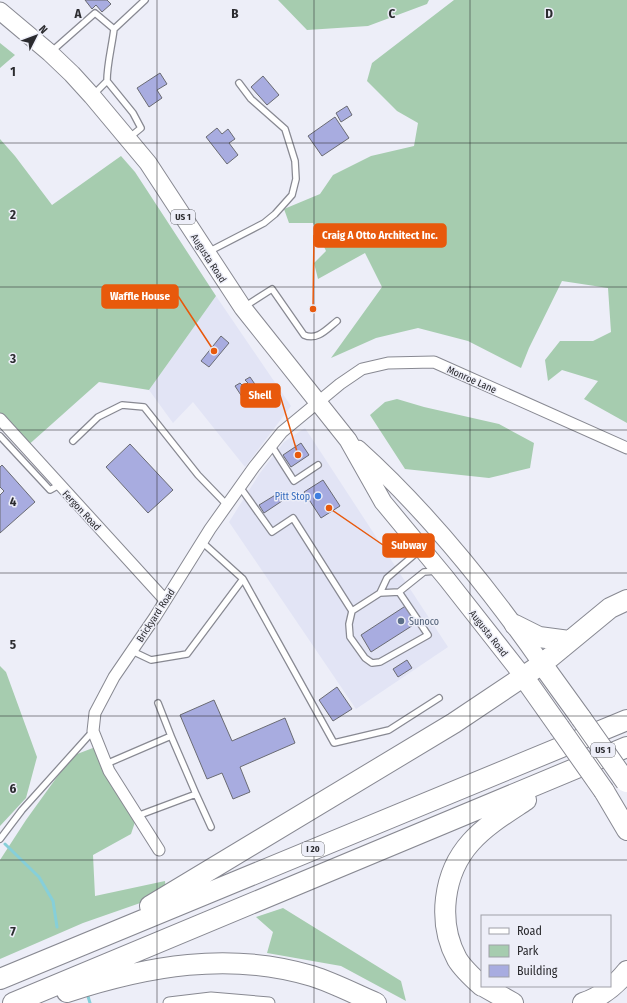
<svg xmlns="http://www.w3.org/2000/svg" width="627" height="1003" font-family="'Fira Sans Condensed',sans-serif">
	<style>
		.built { fill: #e2e4f5 }
		.green { fill: #a6ccaf }
		.lines { fill: none; stroke-linecap: round; stroke-linejoin: round }
		.stream { stroke: #86cfd9; stroke-width: 3 }
		.building { fill: #a8ace0; stroke: #6a6b73 }
		.lane-casing { stroke: #888992; stroke-width: 8 }
		.street-casing { stroke: #888992; stroke-width: 13 }
		.primary-casing { stroke: #888992; stroke-width: 19 }
		.highway-casing { stroke: #888992; stroke-width: 22 }
		.lane { stroke: #fff; stroke-width: 5.5 }
		.street { stroke: #fff; stroke-width: 11 }
		.primary { stroke: #fff; stroke-width: 17 }
		.highway { stroke: #fff; stroke-width: 20 }
		.highway-bridge-casing { stroke: #888992; stroke-width: 22; stroke-linecap: butt }
		.highway-bridge { stroke: #fff; stroke-width: 20 }
		.grid { fill: none; stroke: #2b2b2f; stroke-width: 1; stroke-opacity: 0.55 }
		.shop-dot { fill: #3f7fe0; stroke: #edeef8; stroke-width: 1.5 }
		.service-dot { fill: #5c6f8a; stroke: #edeef8; stroke-width: 1.5 }
		.labels { text-anchor: middle; stroke-width: 3; stroke-linejoin: round; paint-order: stroke }
		.shield { fill: #edeef8; stroke: #65666b; stroke-width: 1 }
		.shield-label { font-size: 9px; font-weight: bold; fill: #2b2b2f }
		.street-label { font-size: 10px; fill: #2b2b2f; stroke: #edeef8 }
		.shop-label { font-size: 10px; fill: #366cbe; stroke: #edeef8; text-anchor: end }
		.service-label { font-size: 10px; fill: #4e5e75; stroke: #edeef8; text-anchor: start }
		.grid-label { font-size: 13px; text-anchor: middle; font-weight: bold; fill: #2b2b2f; stroke: #edeef8; stroke-width: 3; stroke-linejoin: round; paint-order: stroke }
		.leader { fill: none; stroke: #e8590c; stroke-width: 1.5 }
		.callout-dot { fill: #e8590c; stroke: #edeef8; stroke-width: 1.5 }
		.callout { fill: #e8590c; stroke: #e8590c; stroke-width: 1.5 }
		.callout-label { font-size: 11px; text-anchor: middle; font-weight: bold; fill: #fff }
	</style>
	<rect width="100%" height="100%" fill="#edeef8"/>
	<path class="built" d="M 216,296 L 291,406 L 245,467 L 193,402 L 173,423 L 149,390 Z
		M 305,428 L 448,647 L 356,709 L 229,522 L 260,473 L 284,442 Z"/>
	<path class="green" d="M 278,0 L 429,0 L 427,4 L 368,26 L 307,30 Z
		M 454,0 L 627,0 L 627,423 L 584,399 L 598,381 L 562,370 L 548,381 L 545,360 L 560,341 L 593,341 L 611,332 L 608,288 L 562,281 L 529,348 L 521,368 L 468,341 L 418,328 L 376,338 L 331,358 L 382,287 L 365,253 L 318,279 L 314,263 L 326,251 L 313,223 L 289,223 L 284,209 L 320,194 L 333,175 L 371,156 L 414,146 L 418,123 L 397,111 L 367,81 L 372,63 Z
		M 0,43 L 15,55 L 0,68 Z
		M 0,139 L 15,156 L 52,205 L 121,156 L 135,172 L 216,296 L 149,390 L 99,382 L 25,448 L 0,419 Z
		M 397,399 L 424,407 L 499,424 L 534,443 L 530,468 L 489,478 L 405,469 L 370,415 L 385,402 Z
		M 0,666 L 6,672 L 37,757 L 26,798 L 0,826 Z
		M 98,746 L 137,816 L 131,834 L 93,855 L 95,896 L 165,881 L 166,894 L 83,923 L 0,959 L 0,860 L 26,820 L 72,756 Z
		M 283,908 L 401,981 L 406,1001 L 341,966 L 267,953 L 273,932 L 256,917 Z"/>
	<g class="lines">
		<path class="stream" d="M 5,844 L 39,877 L 53,901 L 57,927
			M 87,993 L 90,1003"/>
	</g>
	<path class="building" d="M 85,0 L 107,0 L 111,4 L 102,12 L 96,5 L 92,9 Z
		M 160,73 L 167,84 L 157,90 L 162,98 L 149,107 L 137,88 Z
		M 263,76 L 279,95 L 267,105 L 251,87 Z
		M 347,106 L 352,115 L 341,122 L 336,113 Z
		M 335,117 L 349,138 L 322,156 L 308,136 Z
		M 217,128 L 222,134 L 228,129 L 235,139 L 229,143 L 238,155 L 227,164 L 206,137 Z
		M 221,336 L 229,343 L 209,367 L 201,361 Z
		M 250,377 L 263,396 L 248,406 L 235,386 L 240,383 L 242,385 L 248,383 L 245,380 Z
		M 301,443 L 309,455 L 291,467 L 283,455 Z
		M 130,444 L 173,490 L 148,513 L 106,467 Z
		M 2,465 L 35,502 L 0,533 L 0,495 L 4,491 L 0,487 L 0,467 Z
		M 323,480 L 340,506 L 321,518 L 304,492 Z
		M 277,494 L 282,501 L 264,513 L 259,505 Z
		M 407,605 L 418,622 L 371,652 L 361,635 Z
		M 407,660 L 412,668 L 398,677 L 393,669 Z
		M 337,687 L 352,709 L 333,721 L 319,700 Z
		M 214,700 L 232,741 L 285,718 L 295,743 L 240,767 L 250,792 L 233,799 L 222,773 L 207,779 L 180,715 Z"/>
	<g class="lines">
		<g class="lane-casing">
			<path id="lane" d="M 52,51 L 95,13 L 114,29 L 145,0
				M 107,81 C 107,64 112,46 114,29
				M 94,94 L 107,81 L 133,113 L 141,128 L 130,137
				M 208,252 L 264,223 L 275,214 L 292,195 L 296,179 L 295,161 L 285,129 L 251,99 L 239,83
				M 244,307 L 272,289 L 304,335 C 317,341 327,329 337,321
				M 0,436 L 50,490 L 59,485
				M 73,441 L 98,417 L 122,405 L 144,407 L 198,475 L 227,505
				M 271,445 L 294,481 L 318,465
				M 240,487 L 272,532 L 293,518 L 352,611 L 380,593 L 399,592 L 424,572 L 437,571
				M 243,579 L 334,743 L 389,730 L 439,698
				M 380,593 L 387,578 L 414,555 L 415,546
				M 352,611 L 349,624 L 350,637 L 365,658 L 372,663 L 380,662 L 428,635 L 399,592
				M 132,651 L 151,660 L 187,654 L 243,579 L 202,542
				M 158,703 L 171,736
				M 106,764 L 171,736 L 196,794 L 137,816
				M 196,794 L 211,827
				M 0,839 L 22,810 L 93,731"/>
		</g>
		<g class="street-casing">
			<path id="street" d="M 0,419 L 165,600
				M 159,850 L 109,771 L 93,731 L 95,713 L 114,677 L 155,617 L 210,529 L 254,467 L 282,432 L 340,384 L 362,369 L 388,363 L 434,362 L 627,448
				M 169,1003 L 211,998 L 269,1003"/>
		</g>
		<g class="primary-casing">
			<path id="primary" d="M 0,11 L 50,53 L 72,74 L 92,96 L 148,163 L 243,308 L 348,440 L 383,502 L 446,578 L 523,676
				M 358,449 C 428,512 488,587 542,664"/>
		</g>
		<g class="highway-casing">
			<path id="highway" d="M 515,625 L 539,637 L 569,641
				M 542,664 L 581,718
				M 523,676 L 559,727
				M 604,791 L 627,830
				M 150,906 L 454,723 L 542,664 L 610,608 L 627,600
				M 0,979 L 627,720
				M 482,986 C 473,978 463,969 457,959 C 437,922 443,873 471,842 C 486,825 508,812 526,800
				M 483,986 L 513,1003
				M 67,992 C 147,966 229,951 312,976 C 334,983 355,994 376,1003
				M 13,1003 L 627,747
				M 583,1003 C 601,997 615,986 627,971"/>
		</g>
		<use href="#lane" class="lane"/>
		<use href="#street" class="street"/>
		<use href="#primary" class="primary"/>
		<use href="#highway" class="highway"/>
		<g class="highway-bridge-casing">
			<path id="highway-bridge" d="M 581,718 L 626,782
				M 559,727 L 604,791"/>
		</g>
		<use href="#highway-bridge" class="highway-bridge"/>
	</g>
	<path class="grid" d="M 157,0 L 157,1003M 314,0 L 314,1003M 470,0 L 470,1003M 0,143 L 627,143M 0,287 L 627,287M 0,430 L 627,430M 0,573 L 627,573M 0,716 L 627,716M 0,860 L 627,860"/>
	<circle class="shop-dot" cx="318" cy="496" r="4"/>
	<circle class="service-dot" cx="401" cy="621" r="4"/>
	<g class="labels">
		<g class="shield">
			<rect x="171" y="210" width="24" height="14" rx="3"/>
			<rect x="591" y="743" width="24" height="14" rx="3"/>
			<rect x="302" y="842" width="22" height="14" rx="3"/>
		</g>
		<g class="shield-label">
			<text x="183" y="220">US 1</text>
			<text x="603" y="753">US 1</text>
			<text x="313" y="852">I 20</text>
		</g>
		<g class="street-label">
			<text transform="translate(209 258) rotate(57)" y="4">Augusta Road</text>
			<text transform="translate(472 379) rotate(24)" y="4">Monroe Lane</text>
			<text transform="translate(82 510) rotate(47)" y="4">Fergon Road</text>
			<text transform="translate(155 615) rotate(-57)" y="4">Brickyard Road</text>
			<text transform="translate(489 633) rotate(52)" y="4">Augusta Road</text>
		</g>
		<g class="shop-label">
			<text x="310" y="500">Pitt Stop</text>
		</g>
		<g class="service-label">
			<text x="409" y="625">Sunoco</text>
		</g>
	</g>
	<g class="grid-label">
		<text x="78" y="18">A</text>
		<text x="235" y="18">B</text>
		<text x="392" y="18">C</text>
		<text x="549" y="18">D</text>
		<text x="13" y="76">1</text>
		<text x="13" y="219">2</text>
		<text x="13" y="363">3</text>
		<text x="13" y="506">4</text>
		<text x="13" y="649">5</text>
		<text x="13" y="793">6</text>
		<text x="13" y="936">7</text>
	</g>
	<path class="leader" d="M313 309L314 235M214 351L178 296M298 455L280 395M329 508L383 545"/>
	<g class="callout-dot">
		<circle cx="313" cy="309" r="4"/>
		<circle cx="214" cy="351" r="4"/>
		<circle cx="298" cy="455" r="4"/>
		<circle cx="329" cy="508" r="4"/>
	</g>
	<g class="callout">
		<rect x="314" y="224" width="132" height="23" rx="4"/>
		<rect x="102" y="285" width="76" height="23" rx="4"/>
		<rect x="241" y="384" width="39" height="23" rx="4"/>
		<rect x="383" y="534" width="51" height="23" rx="4"/>
	</g>
	<g class="callout-label">
		<text x="380" y="239">Craig A Otto Architect Inc.</text>
		<text x="140" y="300">Waffle House</text>
		<text x="260" y="399">Shell</text>
		<text x="409" y="549">Subway</text>
	</g>
	<rect x="481" y="915" width="130" height="72" fill="#edeef8" stroke="#9fa0a8"/>
	<rect x="489" y="928" width="20" height="6" fill="#ffffff" stroke="#9fa0a8"/>
	<text x="517" y="935" font-size="12" fill="#2b2b2f">Road</text>
	<rect x="489" y="945" width="20" height="12" fill="#a6ccaf" stroke="#9fa0a8"/>
	<text x="517" y="955" font-size="12" fill="#2b2b2f">Park</text>
	<rect x="489" y="965" width="20" height="12" fill="#a8ace0" stroke="#9fa0a8"/>
	<text x="517" y="975" font-size="12" fill="#2b2b2f">Building</text>
	<g transform="translate(36 36) rotate(48)" stroke="#edeef8" stroke-width="3" paint-order="stroke">
	<path d="M0-3L7 15L0 10L-7 15Z" fill="#2b2b2f"/>
	<text y="-6" font-size="11" font-weight="bold" text-anchor="middle" fill="#2b2b2f">N</text>
	</g>
</svg>
